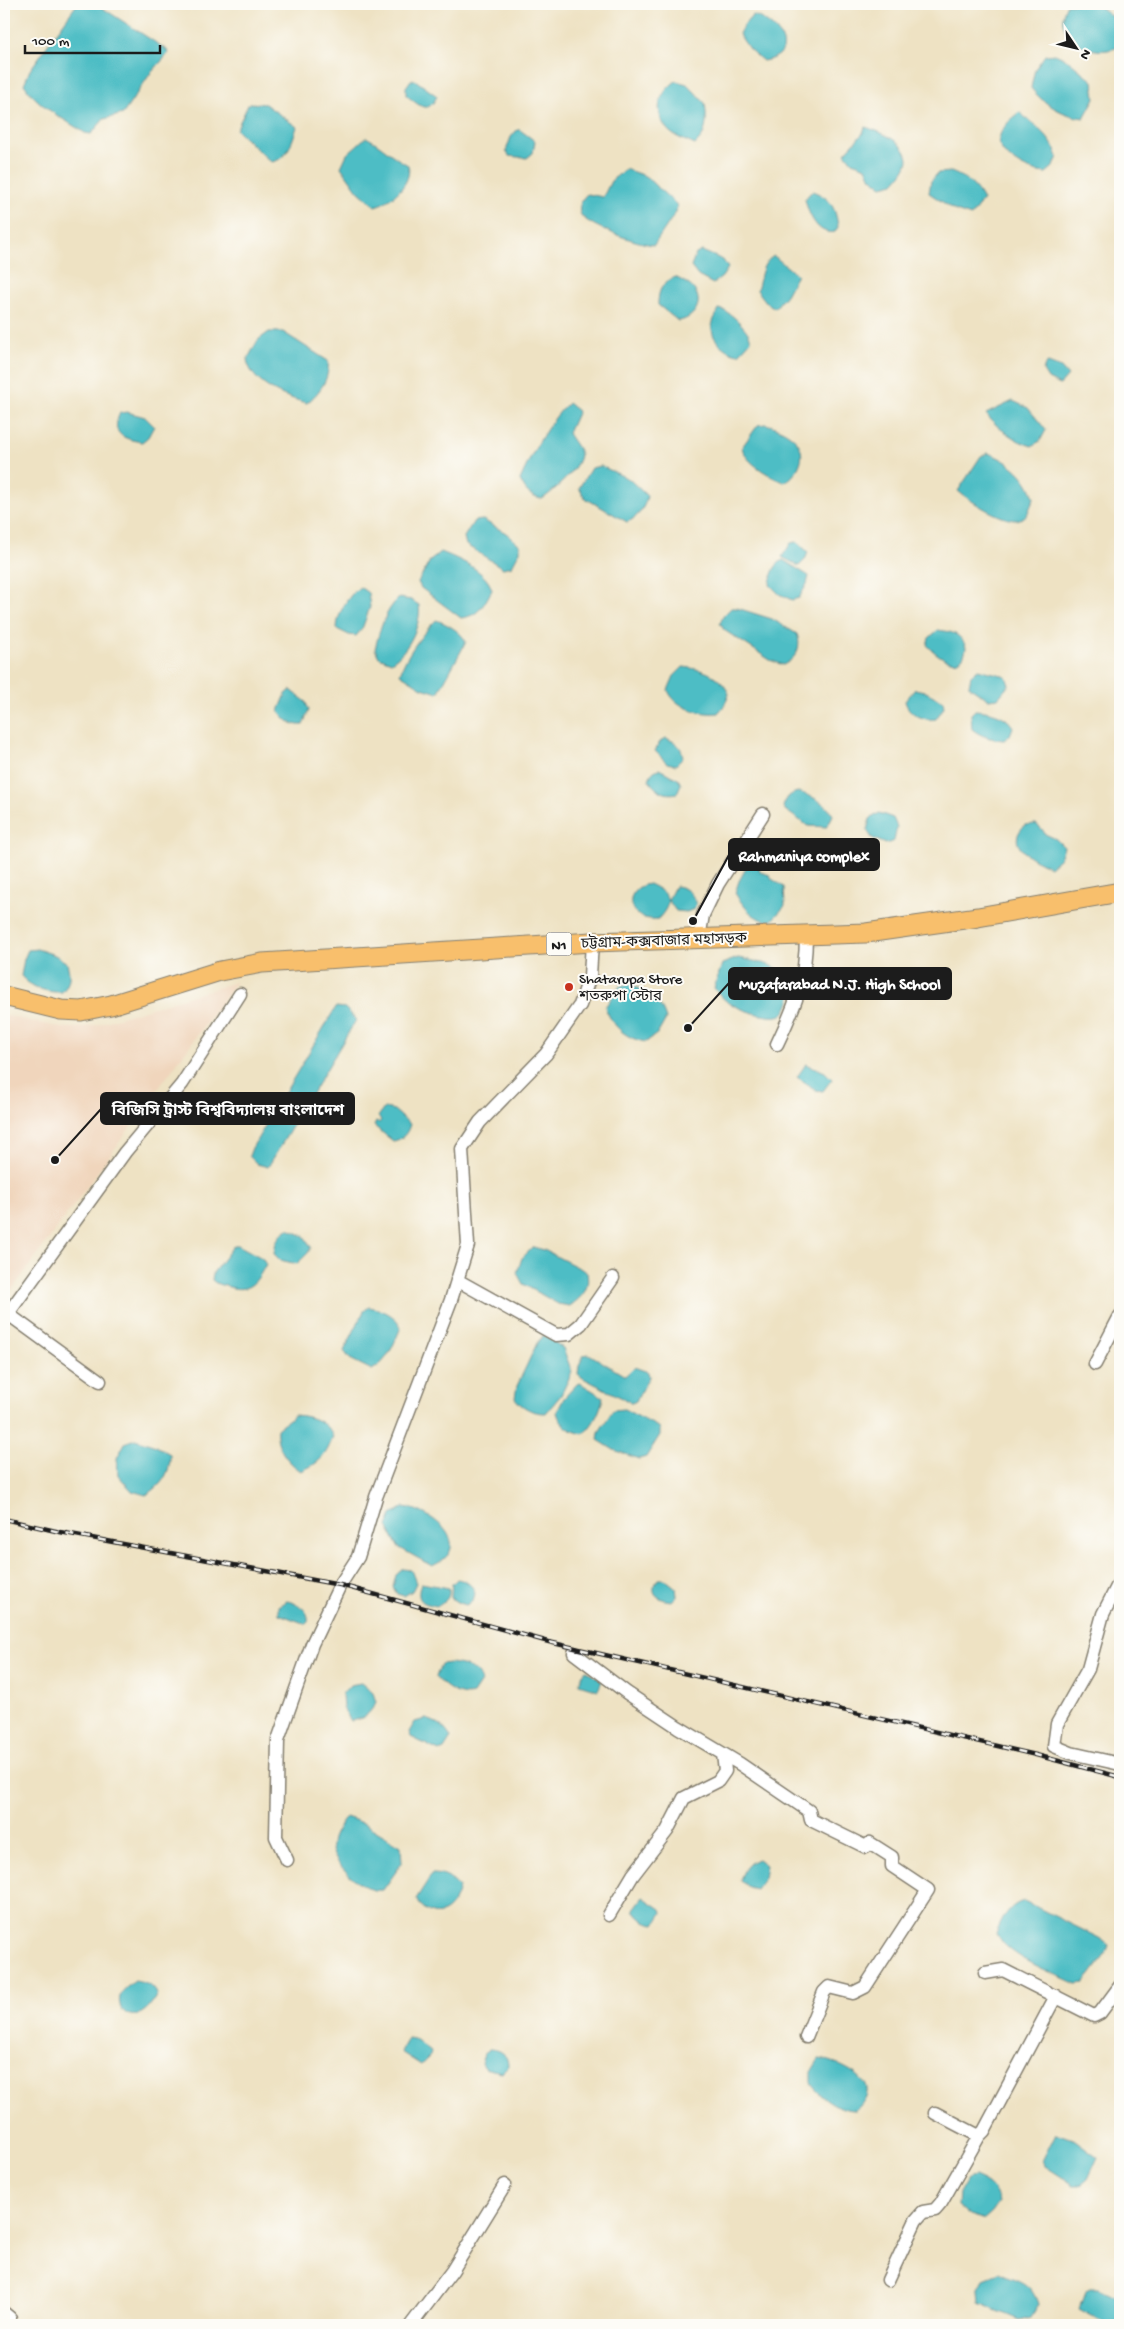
<svg xmlns="http://www.w3.org/2000/svg" width="1124" height="2329" font-family="'Gochi Hand','Noto Sans Bengali',sans-serif">
	<style>
		.built { fill: #f0d5bc }
		.water { fill: #4ebdc5; stroke: #356c70 }
		.lines { fill: none; stroke-linecap: round; stroke-linejoin: round }
		.minor-casing { stroke: #857f70; stroke-width: 15 }
		.highway-casing { stroke: #857f70; stroke-width: 21 }
		.minor { stroke: #fff; stroke-width: 12 }
		.highway { stroke: #f8bf6c; stroke-width: 19 }
		.rail-casing { stroke: #1c1c1c; stroke-width: 4.5 }
		.rail { stroke: #fdfcf7; stroke-width: 2.5; stroke-dasharray: 8; stroke-linecap: butt }
		.poi-dot { fill: #c8321e; stroke: #fdfcf7; stroke-width: 2 }
		.labels { text-anchor: middle; stroke-width: 4; stroke-linejoin: round; paint-order: stroke }
		.shield { fill: #fdfcf7; stroke: #605f5e; stroke-width: 1 }
		.shield-label { font-size: 14px; font-weight: bold; fill: #1c1c1c }
		.street-label { font-size: 15px; fill: #1c1c1c; stroke: #fdfcf7 }
		.poi-label { font-size: 15px; fill: #1c1c1c; stroke: #fdfcf7; text-anchor: start }
		.leader { fill: none; stroke: #1c1c1c; stroke-width: 2 }
		.callout-dot { fill: #1c1c1c; stroke: #fdfcf7; stroke-width: 2 }
		.callout { fill: #1c1c1c; stroke: #1c1c1c; stroke-width: 2 }
		.callout-label { font-size: 16px; text-anchor: middle; font-weight: bold; fill: #fff }
	</style>
	<rect width="100%" height="100%" fill="#fdfcf7"/>
	<filter id="ink" filterUnits="userSpaceOnUse"><feTurbulence type="fractalNoise" baseFrequency=".02" numOctaves="2"/><feDisplacementMap in="SourceGraphic" scale="10" xChannelSelector="R" yChannelSelector="G"/><feConvolveMatrix kernelMatrix="1 2 1 2 8 2 1 2 1" color-interpolation-filters="sRGB"/></filter>
	<filter id="wash" filterUnits="userSpaceOnUse"><feTurbulence type="fractalNoise" baseFrequency=".0096" numOctaves="4" result="noise"/><feDisplacementMap in="SourceGraphic" scale="20" xChannelSelector="R" yChannelSelector="G"/><feGaussianBlur stdDeviation="1.12" result="paint"/><feColorMatrix in="noise" values="0 0 0 0 0 0 0 0 0 0 0 0 0 0 0 0 0 1.4 0 .05"/><feComposite in="paint" operator="in"/></filter>
	<g filter="url(#wash)">
		<rect width="100%" height="100%" fill="#eee2c3"/>
		<path class="built" d="M 236,982 L 8,1295 L 4,1292 L 4,1015 L 61,1028 L 77,1028 L 96,1025 Z"/>
		<path class="water" d="M 77,4 L 94,4 L 101,7 L 167,50 L 168,54 L 150,74 L 123,114 L 104,119 L 91,134 L 85,133 C 64,119 37,106 24,84 L 30,70 Z
			M 1067,4 C 1098,4 1096,3 1120,23 L 1120,46 C 1093,61 1049,36 1067,4 Z
			M 753,15 C 776,23 803,54 763,61 L 749,49 L 739,34 L 743,26 Z
			M 1055,54 L 1066,59 L 1093,81 L 1095,98 L 1084,118 C 1064,116 1043,104 1031,88 L 1035,69 L 1045,55 Z
			M 411,80 L 415,80 L 437,96 C 428,116 419,105 406,95 L 406,87 Z
			M 676,81 L 687,84 L 705,103 C 707,119 708,133 695,145 C 687,141 672,136 667,129 C 653,111 659,93 676,81 Z
			M 249,103 L 265,104 L 297,127 C 292,141 288,160 271,162 L 236,130 Z
			M 1019,112 C 1034,125 1052,137 1058,157 L 1053,167 L 1046,173 C 1034,172 1024,168 1014,161 C 988,144 1000,129 1019,112 Z
			M 865,127 C 879,131 906,142 908,159 C 908,168 899,177 894,183 L 882,186 L 871,178 L 866,167 L 852,162 L 845,153 L 863,133 Z
			M 517,130 L 520,130 L 535,141 L 533,153 L 527,158 L 509,156 L 506,151 L 511,137 Z
			M 366,137 C 382,145 392,157 408,165 C 413,183 391,202 375,206 L 358,191 L 341,167 L 347,154 Z
			M 625,169 L 645,176 L 677,205 L 676,212 L 654,245 C 639,244 589,227 581,215 C 577,208 582,198 587,194 L 603,197 L 611,181 Z
			M 951,172 C 966,178 976,185 983,200 L 971,216 L 956,211 L 929,193 L 931,181 L 938,173 Z
			M 812,191 C 830,197 836,208 838,227 L 835,232 C 817,236 808,213 805,199 Z
			M 702,251 L 723,260 L 728,268 L 722,277 L 713,284 L 698,276 L 691,267 L 696,254 Z
			M 774,256 L 797,275 L 786,295 L 775,308 L 767,303 L 757,290 C 762,276 760,264 774,256 Z
			M 675,277 C 683,281 694,286 697,295 C 702,308 690,320 678,321 L 658,305 C 658,290 662,283 675,277 Z
			M 719,309 C 729,310 750,330 751,341 L 739,354 C 727,353 712,341 712,328 C 712,322 716,315 719,309 Z
			M 269,332 L 283,332 L 328,361 C 330,379 320,392 307,403 C 284,397 252,385 247,360 L 258,340 Z
			M 1048,363 L 1061,368 L 1068,376 L 1060,385 L 1048,379 L 1043,371 L 1045,365 Z
			M 1013,401 L 1028,408 L 1046,430 L 1040,441 L 1032,446 C 1016,442 996,427 986,414 Z
			M 568,403 L 578,411 L 568,433 C 571,439 579,448 580,454 C 580,468 552,493 542,499 C 529,497 525,490 520,480 C 532,453 547,424 568,403 Z
			M 127,412 L 145,417 L 154,426 L 148,437 L 142,442 C 123,439 110,434 120,413 Z
			M 766,424 C 787,430 811,444 798,468 C 794,475 791,479 784,482 C 770,476 745,463 742,447 L 758,425 Z
			M 988,453 C 1010,461 1028,476 1034,498 L 1027,515 C 1024,517 1019,520 1016,520 C 1000,520 970,501 958,491 L 981,456 Z
			M 601,466 L 629,479 L 647,496 C 645,507 638,518 627,522 L 585,498 L 579,488 L 591,468 Z
			M 483,520 L 506,533 L 520,545 L 520,551 L 512,566 L 503,568 L 466,545 L 464,537 L 474,521 Z
			M 797,542 L 808,552 L 805,560 L 799,566 L 782,557 L 791,543 Z
			M 441,552 C 459,559 487,571 492,590 C 483,606 479,616 461,618 L 421,588 L 418,582 L 430,561 Z
			M 783,560 L 809,576 L 807,584 L 799,598 L 792,600 L 779,594 L 770,585 C 771,575 774,565 783,560 Z
			M 360,587 L 368,593 L 370,607 L 362,629 L 356,636 L 349,635 L 337,629 C 337,614 348,595 360,587 Z
			M 399,598 L 411,600 L 419,605 C 422,624 408,652 391,662 L 379,657 L 375,649 C 379,632 385,610 399,598 Z
			M 731,608 L 737,608 L 772,619 L 797,634 C 802,647 796,659 783,665 L 770,660 L 724,630 L 720,623 L 724,615 Z
			M 436,620 C 446,623 462,632 466,642 L 438,693 L 422,688 L 400,674 C 406,655 422,634 436,620 Z
			M 938,630 C 952,632 960,633 966,647 C 963,675 937,656 927,645 L 929,638 Z
			M 683,667 C 702,669 720,674 729,694 L 724,706 L 718,713 C 700,715 674,707 668,690 L 674,676 Z
			M 978,669 L 1006,676 L 1009,685 L 998,698 L 988,699 L 969,686 L 971,675 Z
			M 915,689 L 924,691 L 943,701 L 944,707 L 936,719 C 924,721 908,714 905,701 Z
			M 291,690 L 305,701 L 309,710 L 303,725 C 291,726 286,720 279,711 L 286,694 Z
			M 975,710 C 989,711 1006,714 1013,727 L 1010,735 L 1004,740 C 992,739 982,737 972,729 L 971,714 Z
			M 666,738 C 677,743 682,746 683,758 L 676,765 L 667,763 L 655,751 L 660,742 Z
			M 659,769 L 678,779 L 681,784 L 677,793 C 665,796 655,790 649,780 C 651,773 653,771 659,769 Z
			M 798,792 C 812,796 825,802 833,815 L 827,827 L 808,826 L 785,810 L 783,807 C 786,798 789,794 798,792 Z
			M 879,813 L 893,818 L 897,827 L 894,841 L 886,844 L 872,838 L 867,830 L 870,819 Z
			M 1036,824 L 1042,829 L 1045,834 L 1056,839 L 1064,847 L 1060,858 L 1050,867 C 1033,859 1003,846 1025,825 Z
			M 749,863 L 757,864 L 760,872 L 770,875 L 772,879 L 784,887 L 785,906 L 771,921 C 754,921 744,907 735,893 L 739,881 Z
			M 649,884 C 668,893 675,901 658,919 C 624,922 623,887 649,884 Z
			M 675,886 C 686,887 693,893 696,904 L 694,909 L 687,912 L 676,911 L 668,900 Z
			M 37,949 L 55,955 L 67,963 C 70,975 71,982 62,992 C 48,993 31,988 21,976 L 24,959 L 28,950 Z
			M 738,958 C 759,962 782,965 795,983 C 792,992 790,1007 784,1013 C 775,1023 734,1008 725,1000 C 721,997 718,992 714,988 L 722,964 Z
			M 629,984 C 648,993 660,999 666,1019 L 658,1033 L 646,1042 C 626,1039 612,1026 605,1007 L 620,986 Z
			M 336,1007 L 345,1008 L 356,1020 L 268,1167 L 257,1164 L 249,1156 L 252,1148 Z
			M 806,1064 L 825,1072 L 832,1079 L 823,1091 L 816,1090 L 797,1077 Z
			M 384,1108 L 394,1110 L 410,1124 C 408,1133 402,1140 393,1141 L 374,1126 L 376,1122 L 379,1123 L 381,1120 L 378,1117 Z
			M 288,1229 L 304,1236 L 311,1247 L 308,1253 L 297,1264 L 280,1260 L 274,1254 C 275,1242 278,1235 288,1229 Z
			M 234,1245 L 238,1245 L 262,1258 L 266,1264 C 256,1283 249,1294 226,1286 C 221,1285 216,1284 212,1280 L 213,1273 Z
			M 533,1247 L 544,1250 L 587,1272 C 590,1289 583,1296 570,1306 L 558,1304 L 523,1284 L 517,1273 L 522,1258 Z
			M 369,1307 C 381,1309 396,1315 401,1327 C 394,1343 389,1361 372,1370 L 350,1359 L 344,1351 L 364,1311 Z
			M 544,1335 L 563,1348 L 572,1372 L 561,1395 L 546,1413 C 533,1413 522,1408 515,1398 L 517,1386 L 538,1341 Z
			M 589,1354 L 625,1376 L 634,1367 L 648,1372 L 649,1377 L 636,1401 L 632,1403 L 583,1378 L 578,1374 L 579,1365 L 584,1355 Z
			M 580,1383 L 603,1397 C 601,1410 593,1426 583,1434 C 570,1431 560,1425 557,1412 L 564,1398 L 577,1384 Z
			M 624,1409 L 660,1428 L 660,1435 L 646,1457 L 639,1459 L 614,1450 L 598,1440 L 599,1432 L 613,1410 Z
			M 294,1415 C 310,1416 327,1421 333,1437 C 326,1456 320,1463 301,1471 C 287,1462 275,1446 277,1429 Z
			M 135,1439 L 156,1446 L 170,1454 C 171,1472 162,1486 146,1495 L 132,1491 L 118,1475 L 117,1458 L 125,1443 Z
			M 404,1507 C 433,1511 477,1547 432,1566 L 398,1547 L 387,1526 L 392,1515 Z
			M 403,1569 L 411,1570 L 416,1583 L 412,1591 L 404,1596 L 397,1594 L 393,1587 L 396,1575 Z
			M 457,1579 C 471,1581 484,1595 466,1605 L 457,1602 L 451,1598 L 452,1584 Z
			M 659,1579 L 665,1579 L 676,1588 L 677,1596 L 672,1601 C 658,1600 647,1592 659,1579 Z
			M 421,1583 L 449,1588 C 450,1598 446,1601 438,1606 C 422,1604 415,1601 421,1583 Z
			M 287,1601 C 297,1603 310,1610 308,1622 L 306,1624 L 279,1614 L 279,1606 Z
			M 450,1663 C 463,1665 479,1667 481,1682 L 473,1694 C 460,1698 444,1687 436,1677 L 441,1664 Z
			M 586,1670 L 602,1681 L 598,1690 L 579,1684 L 582,1675 Z
			M 361,1683 L 373,1693 L 376,1702 C 370,1714 364,1719 351,1721 L 343,1708 L 342,1694 L 350,1685 Z
			M 426,1719 C 437,1722 445,1727 451,1738 L 444,1749 L 439,1751 L 411,1737 L 409,1732 L 415,1722 Z
			M 346,1817 L 363,1823 L 401,1846 L 402,1863 L 383,1890 C 379,1890 374,1891 371,1889 C 357,1884 329,1860 332,1844 C 333,1833 340,1826 346,1817 Z
			M 758,1859 L 766,1865 L 764,1878 L 756,1889 L 748,1887 L 740,1880 C 744,1869 747,1863 758,1859 Z
			M 432,1874 C 444,1874 451,1878 459,1887 C 454,1913 433,1925 416,1899 Z
			M 643,1897 L 661,1909 L 662,1913 L 655,1924 C 646,1923 637,1918 634,1909 Z
			M 1024,1901 L 1099,1938 L 1109,1945 L 1106,1954 L 1084,1983 L 1076,1984 C 1052,1972 1010,1958 996,1934 C 1002,1920 1008,1905 1024,1901 Z
			M 135,1981 C 144,1983 153,1984 157,1994 C 138,2033 111,2010 122,1992 C 125,1988 131,1984 135,1981 Z
			M 408,2038 L 414,2039 L 431,2052 L 430,2056 L 421,2065 L 401,2052 Z
			M 489,2049 C 500,2049 508,2054 508,2066 L 502,2072 L 484,2068 L 481,2063 L 484,2055 Z
			M 819,2059 C 832,2060 867,2075 867,2090 C 868,2097 861,2105 856,2110 C 838,2110 822,2098 811,2084 L 811,2072 Z
			M 1056,2133 L 1075,2140 L 1098,2157 L 1088,2179 L 1081,2185 L 1074,2185 L 1045,2166 L 1042,2161 Z
			M 974,2177 C 988,2183 995,2187 999,2202 L 992,2212 L 983,2220 L 970,2216 L 958,2206 L 959,2193 L 967,2179 Z
			M 999,2273 C 1019,2281 1031,2282 1038,2304 L 1030,2317 L 1019,2320 L 979,2303 L 978,2290 L 984,2279 Z
			M 1090,2288 L 1099,2288 L 1120,2298 L 1120,2323 L 1109,2325 L 1079,2309 L 1085,2292 Z"/>
	</g>
	<g filter="url(#ink)">
		<g class="lines">
			<g class="minor-casing">
				<path id="minor" d="M 699,938 L 703,915 L 718,884 L 763,814
					M 777,1044 C 796,1004 806,980 806,935
					M 457,1280 L 556,1335 L 569,1334 L 581,1324 L 613,1278
					M 4,1311 L 100,1381
					M 4,1319 L 125,1152 L 182,1084 L 240,994
					M 1095,1364 L 1120,1316
					M 1120,1581 L 1103,1614 L 1088,1669 L 1057,1724 L 1054,1746 L 1071,1753 L 1120,1764
					M 574,1653 L 627,1693 L 678,1727 L 740,1764 L 809,1811 L 811,1820 L 866,1847 L 870,1843 L 892,1857 L 892,1866 L 928,1890 L 865,1987 L 853,1993 L 829,1987 L 824,1992 L 806,2037
					M 287,1860 L 276,1837 L 278,1740 L 312,1644 L 340,1585 L 358,1557 L 376,1497 L 451,1300 L 468,1245 L 462,1149 L 480,1122 L 546,1054 L 580,1005 L 590,976 L 592,942
					M 609,1915 L 633,1875 L 667,1831 L 684,1798 L 718,1781 L 725,1771 L 723,1754
					M 985,1973 L 1003,1970 L 1094,2016 L 1100,2013 L 1120,1986
					M 935,2113 L 979,2136 L 984,2131 L 1056,1996
					M 888,2280 L 916,2220 L 923,2212 L 935,2210 L 941,2203 L 979,2136
					M 4,2313 L 10,2318 L 10,2325
					M 411,2325 L 452,2271 L 505,2185"/>
			</g>
			<g class="highway-casing">
				<path id="highway" d="M 4,996 L 61,1010 L 81,1011 L 111,1005 L 220,971 L 262,963 L 592,942 L 866,933 L 978,917 L 1120,892"/>
			</g>
			<use href="#minor" class="minor"/>
			<use href="#highway" class="highway"/>
			<g class="rail-casing">
				<path id="rail" d="M 4,1519 L 60,1532 L 340,1585 L 549,1642 L 1036,1755 L 1120,1777"/>
			</g>
			<use href="#rail" class="rail"/>
		</g>
	</g>
	<circle class="poi-dot" cx="569" cy="987" r="5"/>
	<g class="labels">
		<rect class="shield" x="546.5" y="932.5" width="25" height="23" rx="4"/>
		<g class="shield-label">
			<text x="559" y="949">N1</text>
		</g>
		<g class="street-label">
			<text transform="translate(664 940) rotate(-2)" y="5">চট্টগ্রাম-কক্সবাজার মহাসড়ক</text>
		</g>
		<g class="poi-label">
			<text x="579" y="983">Shatarupa Store<tspan x="579" dy="17">শতরুপা স্টোর</tspan></text>
		</g>
	</g>
	<path class="leader" d="M693 921L729 855M688 1028L729 983M55 1160L101 1109"/>
	<g class="callout-dot">
		<circle cx="693" cy="921" r="5"/>
		<circle cx="688" cy="1028" r="5"/>
		<circle cx="55" cy="1160" r="5"/>
	</g>
	<g class="callout">
		<rect x="729" y="839" width="150" height="31" rx="5"/>
		<rect x="729" y="968" width="222" height="31" rx="5"/>
		<rect x="101" y="1093" width="253" height="31" rx="5"/>
	</g>
	<g class="callout-label">
		<text x="804" y="861">Rahmaniya complex</text>
		<text x="840" y="989">Muzafarabad N.J. High School</text>
		<text x="228" y="1115">বিজিসি ট্রাস্ট বিশ্ববিদ্যালয় বাংলাদেশ</text>
	</g>
	<rect width="1124" height="2329" fill="none" stroke="#fdfcf7" stroke-width="20"/>
	<g transform="translate(1076 48) rotate(125)" stroke="#fdfcf7" stroke-width="4" paint-order="stroke">
	<path d="M0-4L9 19L0 12L-9 19Z" fill="#1c1c1c"/>
	<text y="-8" font-size="14" font-weight="bold" text-anchor="middle" fill="#1c1c1c">N</text>
	</g>
	<path d="M25 45v8h135v-8" fill="none" stroke="#1c1c1c" stroke-width="2.5"/>
	<text x="32" y="45" font-size="15" fill="#1c1c1c" stroke="#fdfcf7" stroke-width="4" paint-order="stroke">100 m</text>
</svg>
